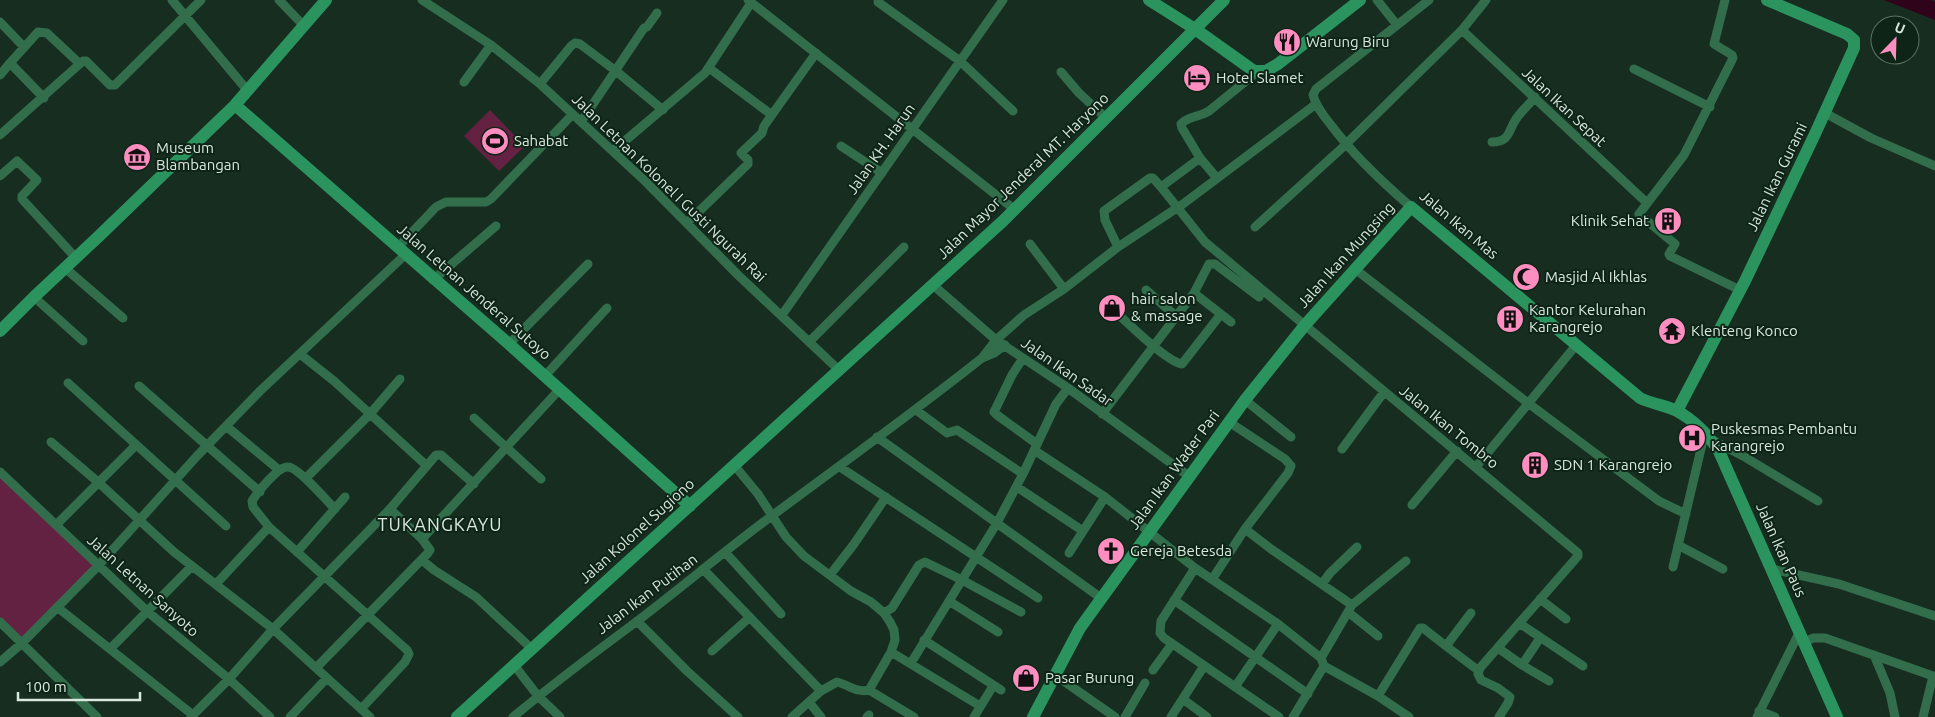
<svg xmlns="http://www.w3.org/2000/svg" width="1935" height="717" font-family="Ubuntu,sans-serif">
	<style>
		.green { fill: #632242 }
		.water { fill: #2f041a }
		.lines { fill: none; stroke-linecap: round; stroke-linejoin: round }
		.street { stroke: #326d4c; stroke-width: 9 }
		.secondary { stroke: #2b945e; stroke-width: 12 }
		.labels { text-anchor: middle; stroke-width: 4; stroke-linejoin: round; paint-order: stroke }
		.poi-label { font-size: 15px; fill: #dae8de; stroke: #0d2416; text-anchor: start }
		.street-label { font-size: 15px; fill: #dae8de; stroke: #0d2416 }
		.quarter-label { font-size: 18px; letter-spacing: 1px; fill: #dae8de; stroke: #0d2416 }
	</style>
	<rect width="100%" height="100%" fill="#162d20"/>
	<path class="green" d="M 490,110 L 525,146 L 499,171 L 464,136 Z
		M 0,473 L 98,565 L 21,644 L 0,623 Z"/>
	<path class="water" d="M 1884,0 L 1931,0 L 1935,2 L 1935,20 Z"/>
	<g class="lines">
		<path class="street" d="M 172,0 L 247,90
			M 279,0 L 304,26
			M 422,0 L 491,45 L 540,84 L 645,181 L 739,276 L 840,371
			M 748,0 L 1014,209
			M 1377,0 L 1397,25
			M 1725,0 L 1714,44 L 1732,55 L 1733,58 L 1684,155 L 1639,214 L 1675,244 L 1669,254 L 1670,256 L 1740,290
			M 878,2 L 960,61 L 1013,111
			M 0,22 L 24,47
			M 1462,30 L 1647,203
			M 709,68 L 772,115
			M 1634,69 L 1710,107
			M 1061,72 L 1079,93 L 1106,118
			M 0,75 L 10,63
			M 464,82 L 491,45
			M 540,84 L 571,46 L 575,43 L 580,44 L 616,71 L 663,110
			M 44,98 L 10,63 L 38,32 L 47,33 L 80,64
			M 1825,113 L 1871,138 L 1935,166
			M 581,122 L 644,28 L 647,27 L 657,13
			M 0,135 L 83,61 L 86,61 L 110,85 L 115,85 L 201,0
			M 1492,142 C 1510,142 1508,131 1516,119 C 1521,111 1529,105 1535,97
			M 841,146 L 882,173
			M 613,151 L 705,73 L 751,3
			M 1200,158 L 1161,187 L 1205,242 L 1578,553 L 1578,556 L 1480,668 L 1478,674 L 1481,680 L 1498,688 L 1510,697 L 1508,703 L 1499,717
			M 0,176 L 17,161 L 37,180 L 22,196 L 22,199 L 75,257
			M 1216,177 L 1200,158 L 1182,128 L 1181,124 C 1188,116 1200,117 1209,111 L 1257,72
			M 1411,207 C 1382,182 1354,156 1331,125 C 1324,116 1316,107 1313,95 L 1316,89 L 1429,0
			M 687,223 L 748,164 L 748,160 L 741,153 L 762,133 L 764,126 L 816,53
			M 1255,227 L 1342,148 L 1462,30 L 1486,0
			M 1030,244 L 1064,289
			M 398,247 L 436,207 L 446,202 L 486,202 L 491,199 L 572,115
			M 1118,247 L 1105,220 L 1104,211 L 1150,178 L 1153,178 L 1161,187
			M 65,268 L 123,318
			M 1355,269 L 1528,403 L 1659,501 L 1686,514
			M 433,280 L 496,226
			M 933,285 L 996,340 L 1068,388 L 1190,477
			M 1146,290 L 1177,317
			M 1194,293 L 1231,322
			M 34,297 L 83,341
			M 1108,305 C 1123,318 1165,361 1182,364 L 1221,314
			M 782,315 L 1003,0
			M 810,341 L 904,247
			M 509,344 L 588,264
			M 300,354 L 334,381 L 427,466
			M 982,358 L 996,340 L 1024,315 L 1064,289 L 1118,247 L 1183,204 L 1316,104
			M 1023,358 L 1012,375 L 994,412 L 997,415 L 1037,444
			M 544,377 L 607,308
			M 68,383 L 226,526
			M 139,386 L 260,492
			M 1245,400 L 1291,437
			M 916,410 L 947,433 L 957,430 L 1023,474
			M 1102,414 L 1194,293 L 1209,264 L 1215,264 L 1259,297
			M 474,418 L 541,479
			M 226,426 L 279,470
			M 877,437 L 1101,598
			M 1714,441 L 1743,456 L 1818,501
			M 51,442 L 98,482 L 174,552 L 273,629 L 370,717
			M 1342,449 L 1384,392
			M 1034,450 L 1105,497 L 1195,568 L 1278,624 L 1321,658 L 1324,666 L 1378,696 L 1409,717
			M 734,465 L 758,494 L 786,537 L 804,556 L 851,591 L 871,602 L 884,613 L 890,622 L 894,630 L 895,640 L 891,652 L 869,690
			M 840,467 L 1038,598
			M 1476,467 L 1577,344
			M 0,472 L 148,612 L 229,679 L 270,717
			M 306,478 L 370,414 L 400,379
			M 1017,487 L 1083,531
			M 1412,505 L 1457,451
			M 56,525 L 136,445
			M 269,527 L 253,507 L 252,501 C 257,493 278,466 288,467 C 298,467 327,501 335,509
			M 1245,529 L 1271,549 L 1352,605
			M 422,539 L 559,390
			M 1678,545 L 1723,569
			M 297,552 L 345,497
			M 725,552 L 781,614
			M 1069,553 L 1105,497
			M 422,560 L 434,570 L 476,597 L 532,649
			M 1673,567 L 1705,432
			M 1195,568 L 1161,621 L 1160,633 L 1164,638 L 1279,717
			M 703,569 L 821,691
			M 1772,569 L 1839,584 L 1935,616
			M 830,575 L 854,544 L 886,497
			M 1213,578 L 1245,529 L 1288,473 L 1291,466 L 1285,459 L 1229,422
			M 216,584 L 269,527 L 407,650 L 409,654 L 405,662 L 361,709
			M 1322,584 L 1330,573 L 1357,547
			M 1540,599 L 1566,619
			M 1174,600 L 1308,694
			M 949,601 L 998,632
			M 57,607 L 193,715
			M 1348,612 L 1378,636
			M 884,613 L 892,608 L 919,565 L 925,562 L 962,580 L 1021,612
			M 637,621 L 687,671 L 738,717
			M 0,622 L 97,717
			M 1519,623 L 1583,666
			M 924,640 L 1001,690
			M 1805,642 L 1813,638 L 1825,638 L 1933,676 L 1923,717
			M 1446,646 L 1479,671
			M 111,648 L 192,566
			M 1498,648 L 1522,665 L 1549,681
			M 712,651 L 750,617
			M 891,652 L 980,706
			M 1874,655 L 1890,693 L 1895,717
			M 1321,658 L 1352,605 L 1406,561
			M 0,662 L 21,644 L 99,565 L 197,456 L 260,391 L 406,254
			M 911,663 L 997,523 L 1023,474 L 1056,404 L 1068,388
			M 514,665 L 538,696 L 560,717
			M 1522,665 L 1540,638
			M 316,668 L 428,553 L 430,550 L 422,539 L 390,509
			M 1153,670 L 1172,644
			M 1055,675 L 1115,717
			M 1235,687 L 1278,624
			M 1378,696 L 1420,628 L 1423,628 L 1446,646 L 1471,613
			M 1183,699 L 1207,717
			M 809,702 L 821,717
			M 1759,711 L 1775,717
			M 191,717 L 229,679 L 273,629 L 390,509 L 436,455 L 441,455 L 474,484
			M 290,717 L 327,678
			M 513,717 C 553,684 594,653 636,622 C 682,587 727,549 773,515 C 843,463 914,412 982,358 L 994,353 L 1005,345
			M 792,717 L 821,691 L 837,682 C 849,685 856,693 869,690 L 914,717
			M 867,717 L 869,715
			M 974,717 L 993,686
			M 1125,717 L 1145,683
			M 1171,717 L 1204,666
			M 1293,717 L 1324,666
			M 1757,717 L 1800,631"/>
		<path class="secondary" d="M 1149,0 L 1195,29 L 1254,71 L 1266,71 L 1278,64 L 1360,0
			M 235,105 L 509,344 L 690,506
			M 0,331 L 34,297 L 98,237 L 235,105 L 326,0
			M 1677,411 L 1745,281 L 1815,134 L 1854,48 L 1854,40 L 1847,34 L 1767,0
			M 457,717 L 1003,221 L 1224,0
			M 1033,717 L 1080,628 L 1245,400 L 1305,325 L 1411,207 L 1640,398 C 1652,404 1665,405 1677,411 C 1694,420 1707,434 1718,449 L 1837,717"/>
	</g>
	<defs>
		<g id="restaurant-disc" transform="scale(1.4375)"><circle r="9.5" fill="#fd8ebf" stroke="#0d2416"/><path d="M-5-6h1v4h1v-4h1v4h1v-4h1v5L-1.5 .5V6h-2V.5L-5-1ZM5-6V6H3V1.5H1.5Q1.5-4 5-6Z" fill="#111"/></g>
		<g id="hotel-disc" transform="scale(1.4375)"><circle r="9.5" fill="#fd8ebf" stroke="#0d2416"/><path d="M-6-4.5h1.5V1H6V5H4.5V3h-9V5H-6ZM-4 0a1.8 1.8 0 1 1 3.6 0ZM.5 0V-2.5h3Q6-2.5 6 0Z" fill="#111"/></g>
		<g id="stadium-disc" transform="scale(1.4375)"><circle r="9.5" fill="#fd8ebf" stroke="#0d2416"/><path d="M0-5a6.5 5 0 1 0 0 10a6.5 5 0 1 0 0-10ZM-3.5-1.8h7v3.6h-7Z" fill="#111"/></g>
		<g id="museum-disc" transform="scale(1.4375)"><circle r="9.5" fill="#fd8ebf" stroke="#0d2416"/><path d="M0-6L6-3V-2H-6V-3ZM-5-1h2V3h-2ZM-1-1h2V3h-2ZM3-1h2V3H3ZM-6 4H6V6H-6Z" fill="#111"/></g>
		<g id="building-disc" transform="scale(1.4375)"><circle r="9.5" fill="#fd8ebf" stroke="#0d2416"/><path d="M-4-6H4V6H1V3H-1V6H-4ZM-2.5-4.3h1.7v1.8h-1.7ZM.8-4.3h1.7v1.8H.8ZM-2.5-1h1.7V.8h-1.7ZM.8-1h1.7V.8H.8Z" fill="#111"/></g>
		<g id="mosque-disc" transform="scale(1.4375)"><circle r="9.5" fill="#fd8ebf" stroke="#0d2416"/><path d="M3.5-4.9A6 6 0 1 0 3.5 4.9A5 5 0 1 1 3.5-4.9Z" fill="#111"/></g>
		<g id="shop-disc" transform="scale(1.4375)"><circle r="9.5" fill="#fd8ebf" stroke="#0d2416"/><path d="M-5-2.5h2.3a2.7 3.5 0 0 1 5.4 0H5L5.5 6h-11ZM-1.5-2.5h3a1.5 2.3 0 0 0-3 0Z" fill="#111"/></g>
		<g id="temple-disc" transform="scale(1.4375)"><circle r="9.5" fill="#fd8ebf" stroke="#0d2416"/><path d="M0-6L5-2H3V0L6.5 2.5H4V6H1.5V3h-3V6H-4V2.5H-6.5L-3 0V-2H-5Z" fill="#111"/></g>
		<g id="hospital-disc" transform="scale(1.4375)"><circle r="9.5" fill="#fd8ebf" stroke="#0d2416"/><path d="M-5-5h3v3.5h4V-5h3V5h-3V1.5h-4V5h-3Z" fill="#111"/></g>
		<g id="church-disc" transform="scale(1.4375)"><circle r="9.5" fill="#fd8ebf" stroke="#0d2416"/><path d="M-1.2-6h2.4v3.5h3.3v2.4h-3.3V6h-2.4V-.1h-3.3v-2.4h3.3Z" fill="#111"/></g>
	</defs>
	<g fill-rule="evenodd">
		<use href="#restaurant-disc" x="1287" y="42"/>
		<use href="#hotel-disc" x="1197" y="78"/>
		<use href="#stadium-disc" x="495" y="141"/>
		<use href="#museum-disc" x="137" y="157"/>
		<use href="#building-disc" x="1668" y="221"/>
		<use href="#mosque-disc" x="1526" y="277"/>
		<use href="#shop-disc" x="1112" y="308"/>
		<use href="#building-disc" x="1510" y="319"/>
		<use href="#temple-disc" x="1672" y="331"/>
		<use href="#hospital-disc" x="1692" y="438"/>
		<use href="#building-disc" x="1535" y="465"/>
		<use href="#church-disc" x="1111" y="551"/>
		<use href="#shop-disc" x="1026" y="678"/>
	</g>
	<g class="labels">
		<g class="poi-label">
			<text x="1306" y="47">Warung Biru</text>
			<text x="1216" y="83">Hotel Slamet</text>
			<text x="514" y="146">Sahabat</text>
			<text x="156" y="153">Museum<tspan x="156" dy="17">Blambangan</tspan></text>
			<text x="1649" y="226" text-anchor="end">Klinik Sehat</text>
			<text x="1545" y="282">Masjid Al Ikhlas</text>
			<text x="1131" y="304">hair salon<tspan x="1131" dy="17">&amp; massage</tspan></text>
			<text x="1529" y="315">Kantor Kelurahan<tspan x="1529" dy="17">Karangrejo</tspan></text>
			<text x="1691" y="336">Klenteng Konco</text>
			<text x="1711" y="434">Puskesmas Pembantu<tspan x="1711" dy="17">Karangrejo</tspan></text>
			<text x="1554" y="470">SDN 1 Karangrejo</text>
			<text x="1130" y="556">Gereja Betesda</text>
			<text x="1045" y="683">Pasar Burung</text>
		</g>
		<g class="street-label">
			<text transform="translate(1564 107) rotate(43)" y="5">Jalan Ikan Sepat</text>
			<text transform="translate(881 149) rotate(-55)" y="5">Jalan KH. Harun</text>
			<text transform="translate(1023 176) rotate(-44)" y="5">Jalan Mayor Jenderal MT. Haryono</text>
			<text transform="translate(1777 177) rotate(-64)" y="5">Jalan Ikan Gurami</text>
			<text transform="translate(669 188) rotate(44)" y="5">Jalan Letnan Kolonel I Gusti Ngurah Rai</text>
			<text transform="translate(1459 225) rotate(40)" y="5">Jalan Ikan Mas</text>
			<text transform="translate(1346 255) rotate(-48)" y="5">Jalan Ikan Mungsing</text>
			<text transform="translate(474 292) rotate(41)" y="5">Jalan Letnan Jenderal Sutoyo</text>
			<text transform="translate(1067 372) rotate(35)" y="5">Jalan Ikan Sadar</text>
			<text transform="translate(1449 427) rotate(39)" y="5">Jalan Ikan Tombro</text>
			<text transform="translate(1174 470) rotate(-54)" y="5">Jalan Ikan Wader Pari</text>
			<text transform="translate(637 531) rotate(-42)" y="5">Jalan Kolonel Sugiono</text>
			<text transform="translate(1781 550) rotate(66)" y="5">Jalan Ikan Paus</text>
			<text transform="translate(143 586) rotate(42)" y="5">Jalan Letnan Sanyoto</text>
			<text transform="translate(647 594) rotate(-37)" y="5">Jalan Ikan Putihan</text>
		</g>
		<g class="quarter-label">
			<text x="440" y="531">TUKANGKAYU</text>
		</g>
	</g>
	<g transform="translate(1895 40) rotate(23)"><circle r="24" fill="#0d2416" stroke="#5f7266"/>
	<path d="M0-4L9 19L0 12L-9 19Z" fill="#fd8ebf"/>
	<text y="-8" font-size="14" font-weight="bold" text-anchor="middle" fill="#dae8de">U</text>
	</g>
	<path d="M18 692v8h122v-8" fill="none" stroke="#dae8de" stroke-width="2.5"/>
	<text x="25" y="692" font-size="15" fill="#dae8de" stroke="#0d2416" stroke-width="4" paint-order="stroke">100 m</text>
</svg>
